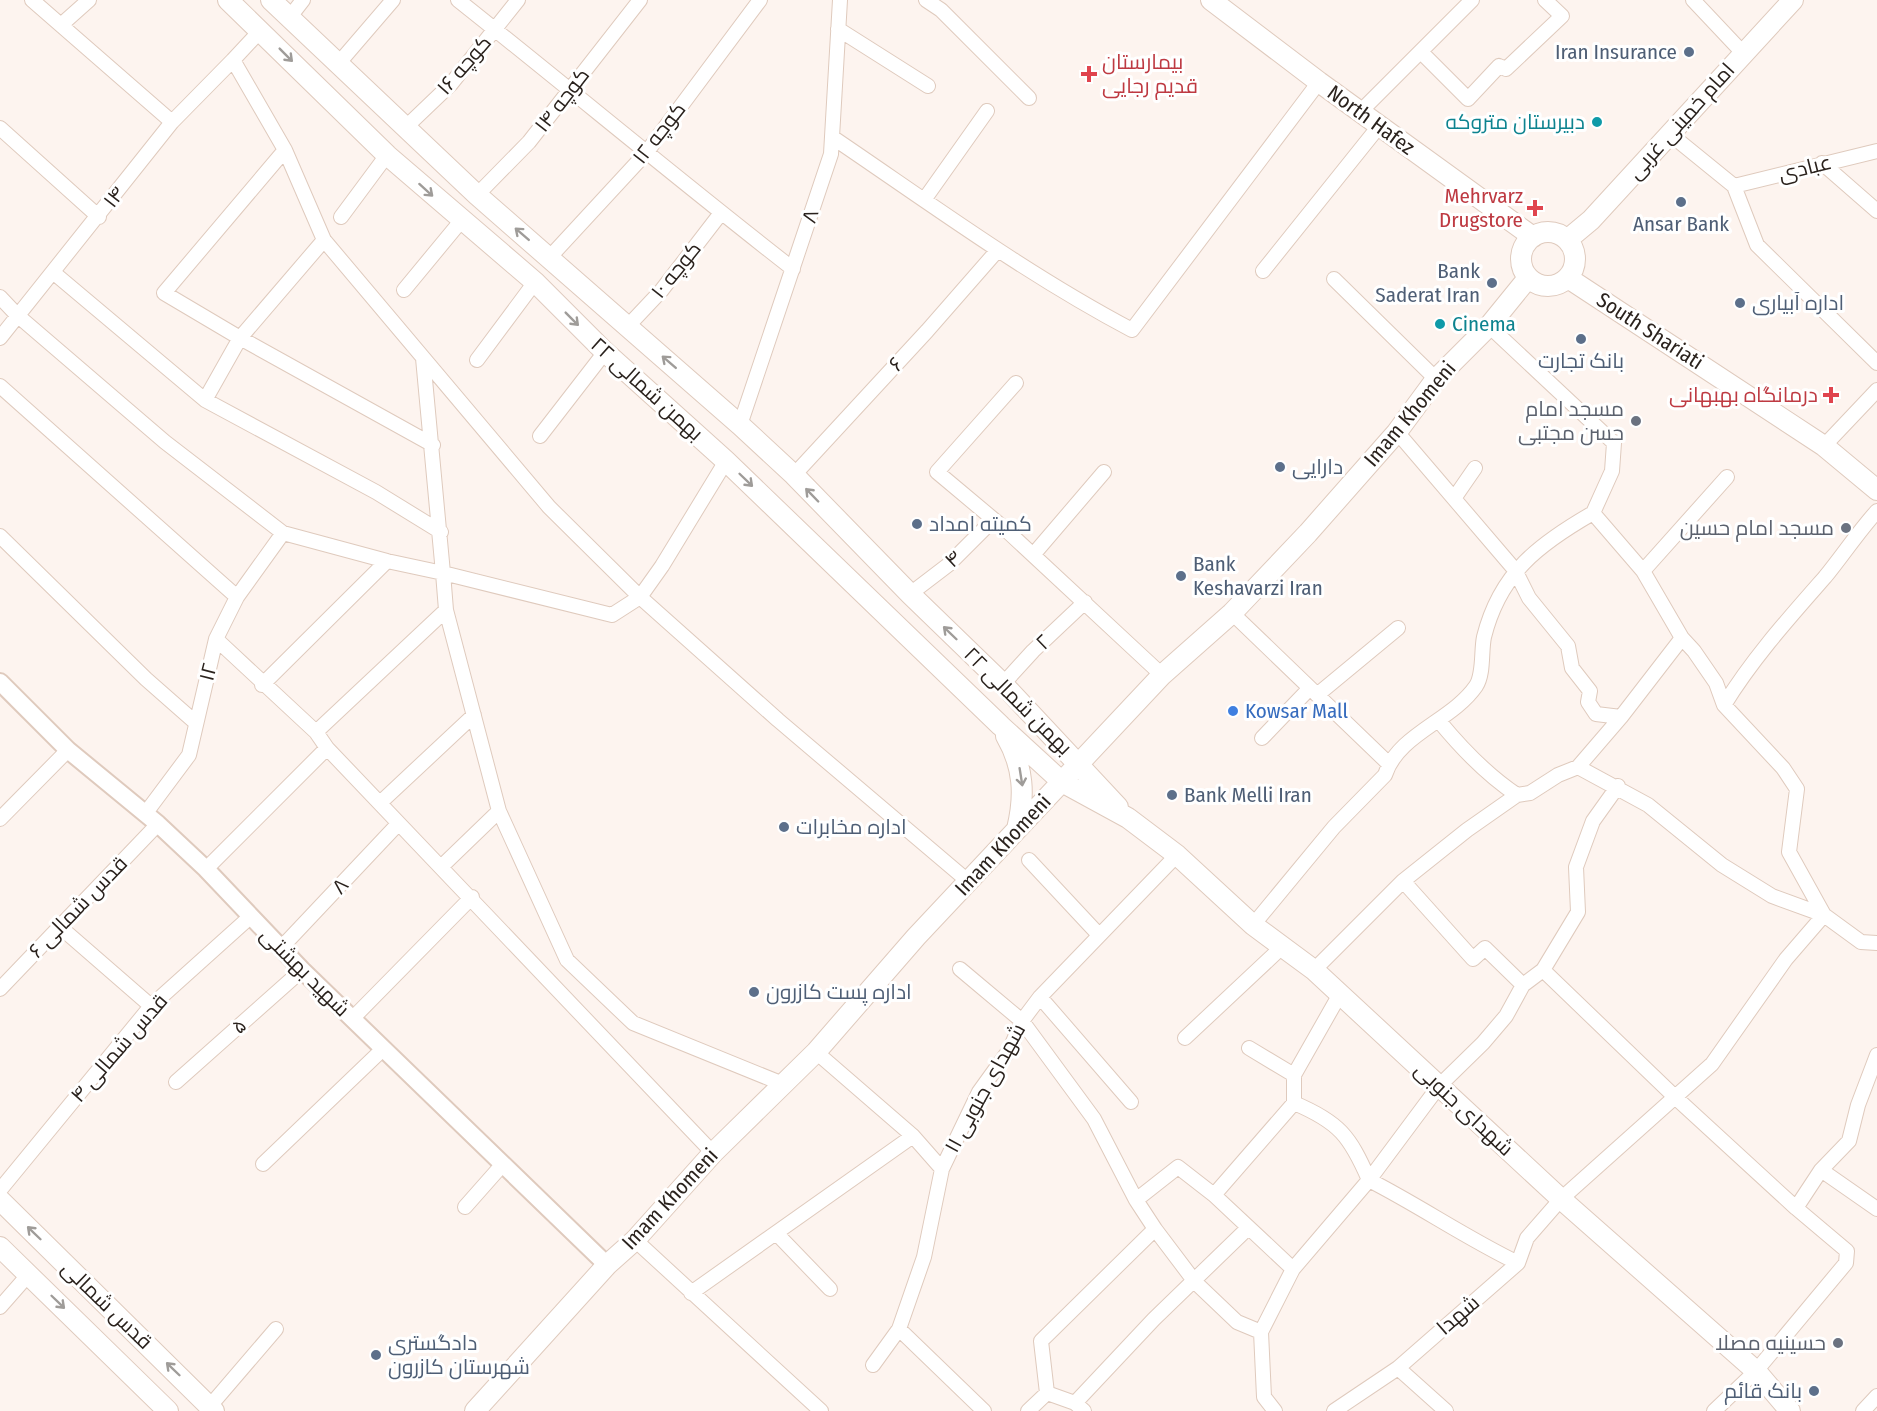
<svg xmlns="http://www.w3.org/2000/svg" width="1877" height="1411" font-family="'Fira Sans Condensed',Cairo,sans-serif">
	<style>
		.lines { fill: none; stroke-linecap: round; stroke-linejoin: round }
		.minor-casing { stroke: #dfcabd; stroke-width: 16 }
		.tertiary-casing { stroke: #dfcabd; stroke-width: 20 }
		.secondary-casing { stroke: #dfcabd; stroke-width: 22 }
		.minor { stroke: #fff; stroke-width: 14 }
		.tertiary { stroke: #fff; stroke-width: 16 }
		.secondary { stroke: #fff; stroke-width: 20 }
		.oneway { stroke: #9f9c99 }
		.service-dot { fill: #5c6f8a; stroke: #fff; stroke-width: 2 }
		.health-dot { fill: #e0444e; stroke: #fff; stroke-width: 2 }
		.culture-dot { fill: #0f9aa8; stroke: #fff; stroke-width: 2 }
		.worship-dot { fill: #6b7280; stroke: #fff; stroke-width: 2 }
		.shop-dot { fill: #3f7fe0; stroke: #fff; stroke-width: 2 }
		.labels { text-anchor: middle; stroke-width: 6; stroke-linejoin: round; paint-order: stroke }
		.service-label { font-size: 21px; fill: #4e5e75; stroke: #fff; text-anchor: start }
		.health-label { font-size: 21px; fill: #be3a42; stroke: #fff; text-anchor: end }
		.street-label { font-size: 21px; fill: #2a221d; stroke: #fff }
		.culture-label { font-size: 21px; fill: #0d838f; stroke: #fff; text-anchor: end }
		.worship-label { font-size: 21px; fill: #5b616d; stroke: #fff; text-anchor: end }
		.shop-label { font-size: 21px; fill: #366cbe; stroke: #fff; text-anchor: start }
	</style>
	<rect width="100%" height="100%" fill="#fdf4ef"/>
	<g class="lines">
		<g class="minor-casing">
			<path id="minor" d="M 32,0 L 172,122
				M 458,0 C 570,89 680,181 793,269
				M 926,0 L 941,10 L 1029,98
				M 1693,0 L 1743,53
				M 289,18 L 303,0
				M 61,25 L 89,0
				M 838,29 L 928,86
				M 261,30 L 233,60 L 285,150 L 324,240 L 549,507 L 640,597 L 778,720 L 969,882
				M 1421,52 L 1468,99 L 1499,66 L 1506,69 L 1562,16 L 1545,0
				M 338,64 L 393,0
				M 1361,111 L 1472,0
				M 406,127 L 451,84 L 518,0
				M 0,128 L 99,217
				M 1670,134 L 1734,186 L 1757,245 L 1877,363
				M 832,137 C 931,204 1026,274 1132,330 L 1319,82
				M 285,150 L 164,293 L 240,338 L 433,445
				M 1822,163 L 1877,211
				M 1734,186 L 1877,151
				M 477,195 L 529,142 L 640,0
				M 924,200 L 987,111
				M 341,217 L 387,155
				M 549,258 L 646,153 L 760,0
				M 1263,271 L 1380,125
				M 54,273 L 205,400 L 376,492 L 441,532
				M 1334,279 L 1436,379
				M 404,290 L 461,221
				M 0,297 L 17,315 L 165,442 L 283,533 L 387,561 L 443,573 L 423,358
				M 628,326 L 661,291 L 721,213
				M 1489,326 L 1614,443 L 1612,471 L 1593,513 L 1643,571 L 1682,638 L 1694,651 L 1716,683 L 1724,705 L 1783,768 L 1797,789 L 1789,852 L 1824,915 L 1861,942 L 1877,943
				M 0,338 L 172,122 L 233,60
				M 477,360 L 535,282
				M 1016,383 L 937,472 L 1005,529 L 1162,675
				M 0,386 L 237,597
				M 205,400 L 240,338 L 324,240
				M 740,425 L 831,154 L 840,0
				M 1397,432 L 1515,570 L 1529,598 L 1568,646 L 1572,668 L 1590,691 L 1588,702 L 1596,714 L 1621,717
				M 540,436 L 605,352
				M 1824,446 L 1877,390
				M 726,461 L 662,566 L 640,597 L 612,615 L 443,573 L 446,610 L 499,811 L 567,960 L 633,1023 L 783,1084
				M 794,475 L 927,331 L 997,251
				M 1455,497 L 1475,468
				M 0,536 L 146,679 L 196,723
				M 1033,555 L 1104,472
				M 1643,571 L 1727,477
				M 910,594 L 948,565 L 993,520
				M 1232,613 L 1389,764
				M 216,639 L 316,732 L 327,748 L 713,1153
				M 1003,684 L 1033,651 L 1085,602
				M 262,685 L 387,561
				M 1317,695 L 1398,628
				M 1724,705 C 1753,658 1789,618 1825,577 C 1843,555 1858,532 1877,511
				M 1439,721 C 1462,749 1487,775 1517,795
				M 316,732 L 446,610
				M 1262,738 L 1309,689
				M 1578,767 L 1621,717 L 1682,638
				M 381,802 L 474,715
				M 145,814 L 189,755 L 216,639 L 237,597 L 283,533
				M 0,819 L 68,750
				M 1029,860 L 1099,935
				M 442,866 L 499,811
				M 206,869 L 327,748
				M 1403,881 L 1473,959 L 1485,948 L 1523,985
				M 1253,925 L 1334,827 L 1385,775 C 1398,734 1452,721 1476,686 C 1484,674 1481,651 1484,637 C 1500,573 1539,544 1593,513
				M 59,926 L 151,1006
				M 281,948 L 398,824
				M 960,969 L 1022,1021 L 1094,1119 L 1136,1200 L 1178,1167 L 1214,1195 L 1293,1269 L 1261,1332 L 1264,1397 L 1275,1411
				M 1314,970 L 1403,881 L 1467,830 L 1517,795 L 1530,793 L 1558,775 L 1578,767 L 1648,805 L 1722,865 L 1772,896 L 1824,915 L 1786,959 L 1712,1064 L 1561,1199 L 1527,1238 L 1518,1263 L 1398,1368 L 1334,1411
				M 1543,970 L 1675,1097 L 1796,1208
				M 0,989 L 158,824
				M 1340,994 L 1294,1075 L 1294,1103 C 1339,1122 1350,1136 1369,1180 C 1420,1206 1466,1238 1518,1263
				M 1040,997 L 1131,1102
				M 352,1019 L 472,897
				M 1185,1038 L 1281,948
				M 1249,1048 L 1294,1075
				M 816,1052 L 913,1136 L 942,1169
				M 176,1082 L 302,970
				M 263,1164 L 383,1049
				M 1821,1170 L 1877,1209
				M 0,1190 L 151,1006 L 250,917
				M 1214,1195 L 1294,1103
				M 465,1207 L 503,1164
				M 1155,1229 L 1195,1282 L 1237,1322 L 1261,1332
				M 777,1234 L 830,1289
				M 635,1240 L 821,1411
				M 1293,1269 L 1369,1180 L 1439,1086 L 1483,1043 L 1506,1016 L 1523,985 L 1543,970 L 1578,912 L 1576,867 L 1593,821 L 1618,786
				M 691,1293 L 913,1136
				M 0,1307 L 29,1274
				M 873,1365 L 899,1329
				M 1398,1368 L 1446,1411
				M 1047,1393 L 1041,1341 L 1155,1229 L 1136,1200
				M 1075,1403 L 1154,1319 L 1248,1228
				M 210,1406 L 276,1329
				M 984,1411 L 899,1329 L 924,1257 L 942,1169 L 979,1092 L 1010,1049 L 1022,1021 L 1040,997 L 1177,855
				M 1028,1411 L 1047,1393 L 1075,1403 L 1084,1411
				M 1714,1411 L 1756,1371 L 1846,1263 L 1847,1251 L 1796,1208 L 1821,1170 L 1849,1141 L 1858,1105 L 1877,1055
				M 1863,1411 L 1877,1396"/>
		</g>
		<g class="tertiary-casing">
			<path id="tertiary" d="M 0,682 L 68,750 L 158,824 L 206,869 L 302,970 L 607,1265"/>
		</g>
		<g class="secondary-casing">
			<path id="secondary" d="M 228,0 L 387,155 L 535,282 L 605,352 L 726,461 L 1001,726 L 1062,782 L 1128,818 L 1177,855 L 1253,925 L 1314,970 L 1561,1199 L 1756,1371 L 1790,1411
				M 271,0 L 477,195 L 740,425 L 794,475 L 910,594 L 1003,684 L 1118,807
				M 1211,0 L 1319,82 L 1533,237
				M1521 259a27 27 0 1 1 54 0a27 27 0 1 1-54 0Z
				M 1567,240 L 1591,220 L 1793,0
				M 1568,278 L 1824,446 L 1877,490
				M 1006,736 C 1024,767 1025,796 1017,829
				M 0,1200 L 214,1411
				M 0,1247 L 168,1411
				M 475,1411 L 607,1265 L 635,1240 L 713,1153 L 816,1052 L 916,937 L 1162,675 L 1232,613 L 1308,533 L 1397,432 L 1436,379 L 1489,326 L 1528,278"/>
		</g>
		<use href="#minor" class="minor"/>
		<use href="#tertiary" class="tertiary"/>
		<use href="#secondary" class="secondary"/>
	</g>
	<defs><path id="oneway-shaft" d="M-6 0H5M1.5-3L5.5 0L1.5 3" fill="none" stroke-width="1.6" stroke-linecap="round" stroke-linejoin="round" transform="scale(1.5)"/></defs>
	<g class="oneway">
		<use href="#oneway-shaft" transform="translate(286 55) rotate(45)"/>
		<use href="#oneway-shaft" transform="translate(426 190) rotate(42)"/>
		<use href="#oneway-shaft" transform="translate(522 234) rotate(-139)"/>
		<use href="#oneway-shaft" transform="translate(572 319) rotate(45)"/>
		<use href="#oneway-shaft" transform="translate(669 362) rotate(-139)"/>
		<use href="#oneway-shaft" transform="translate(746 480) rotate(44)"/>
		<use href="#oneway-shaft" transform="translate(812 495) rotate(-134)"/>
		<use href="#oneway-shaft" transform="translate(950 633) rotate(-136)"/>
		<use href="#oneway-shaft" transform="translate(1021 777) rotate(81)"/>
		<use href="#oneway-shaft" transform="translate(34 1233) rotate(-136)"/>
		<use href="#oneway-shaft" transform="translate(58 1302) rotate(44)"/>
		<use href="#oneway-shaft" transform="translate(173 1369) rotate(-136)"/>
	</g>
	<g class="service-dot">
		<circle cx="1689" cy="52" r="6"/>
		<circle cx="1681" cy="202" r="6"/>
		<circle cx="1492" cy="283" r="6"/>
		<circle cx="1740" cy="303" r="6"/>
		<circle cx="1581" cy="339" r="6"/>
		<circle cx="1280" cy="467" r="6"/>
		<circle cx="917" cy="524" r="6"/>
		<circle cx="1181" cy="576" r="6"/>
		<circle cx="1172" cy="795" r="6"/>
		<circle cx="784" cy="827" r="6"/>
		<circle cx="754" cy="992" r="6"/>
		<circle cx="376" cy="1355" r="6"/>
		<circle cx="1814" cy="1391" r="6"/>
	</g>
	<g class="health-dot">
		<path d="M1086 65h6v6h6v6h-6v6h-6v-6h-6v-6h6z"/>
		<path d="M1532 199h6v6h6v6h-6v6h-6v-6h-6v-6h6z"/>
		<path d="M1828 386h6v6h6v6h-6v6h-6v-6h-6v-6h6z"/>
	</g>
	<g class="culture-dot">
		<circle cx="1597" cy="122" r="6"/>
		<circle cx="1440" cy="324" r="6"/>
	</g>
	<g class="worship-dot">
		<circle cx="1636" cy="421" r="6"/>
		<circle cx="1846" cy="528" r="6"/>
		<circle cx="1838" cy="1343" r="6"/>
	</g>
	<circle class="shop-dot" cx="1233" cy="711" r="6"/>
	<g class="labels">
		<g class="service-label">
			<text x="1677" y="59" text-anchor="end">Iran Insurance</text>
			<text x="1681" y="231" text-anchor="middle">Ansar Bank</text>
			<text x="1480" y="278" text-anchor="end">Bank<tspan x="1480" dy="24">Saderat Iran</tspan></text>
			<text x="1752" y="310">اداره آبیاری</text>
			<text x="1581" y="368" text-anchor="middle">بانک تجارت</text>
			<text x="1292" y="474">دارایی</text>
			<text x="929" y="531">کمیته امداد</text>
			<text x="1193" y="571">Bank<tspan x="1193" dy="24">Keshavarzi Iran</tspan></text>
			<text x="1184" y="802">Bank Melli Iran</text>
			<text x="796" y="834">اداره مخابرات</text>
			<text x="766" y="999">اداره پست کازرون</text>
			<text x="388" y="1350">دادگستری<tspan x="388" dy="24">شهرستان کازرون</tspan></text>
			<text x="1802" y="1398" text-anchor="end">بانک قائم</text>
		</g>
		<g class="health-label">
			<text x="1102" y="69" text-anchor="start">بیمارستان<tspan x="1102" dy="24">قدیم رجایی</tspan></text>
			<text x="1523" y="203">Mehrvarz<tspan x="1523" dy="24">Drugstore</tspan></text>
			<text x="1818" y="402">درمانگاه بهبهانی</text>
		</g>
		<g class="street-label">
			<text transform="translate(464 65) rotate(-49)" y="7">کوچه ۱۶</text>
			<text transform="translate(562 100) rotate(-52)" y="7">کوچه ۱۴</text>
			<text transform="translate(1371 120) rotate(36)" y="7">North Hafez</text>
			<text transform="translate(1681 121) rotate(-48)" y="7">امام خمینی غربی</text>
			<text transform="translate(659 133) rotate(-52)" y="7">کوچه ۱۲</text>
			<text transform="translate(1805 168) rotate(-14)" y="7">عبادی</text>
			<text transform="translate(114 197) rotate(-52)" y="7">۱۴</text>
			<text transform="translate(810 216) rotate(-72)" y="7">۸</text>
			<text transform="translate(676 270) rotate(-51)" y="7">کوچه ۱۰</text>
			<text transform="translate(1650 331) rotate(33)" y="7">South Shariati</text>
			<text transform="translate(896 364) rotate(-47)" y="7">۶</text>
			<text transform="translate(647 389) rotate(42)" y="7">۲۲ بهمن شمالی</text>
			<text transform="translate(1410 414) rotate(-50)" y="7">Imam Khomeni</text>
			<text transform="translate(953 559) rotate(-43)" y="7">۴</text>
			<text transform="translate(1043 642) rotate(-44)" y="7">۲</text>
			<text transform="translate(208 672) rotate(-76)" y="7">۱۲</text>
			<text transform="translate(1018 701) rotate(45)" y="7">۲۲ بهمن شمالی</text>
			<text transform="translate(1003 845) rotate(-47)" y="7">Imam Khomeni</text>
			<text transform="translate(340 886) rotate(-47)" y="7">۸</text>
			<text transform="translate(78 907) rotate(-46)" y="7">قدس شمالی ۶</text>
			<text transform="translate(305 972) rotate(45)" y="7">شهید بهشتی</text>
			<text transform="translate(239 1026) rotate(-41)" y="7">۵</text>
			<text transform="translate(119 1048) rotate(-49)" y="7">قدس شمالی ۴</text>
			<text transform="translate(985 1088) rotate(-61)" y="7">۱۱ شهدای جنوبی</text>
			<text transform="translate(1464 1109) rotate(43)" y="7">شهدای جنوبی</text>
			<text transform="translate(670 1199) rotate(-47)" y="7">Imam Khomeni</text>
			<text transform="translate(107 1305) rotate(44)" y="7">قدس شمالی</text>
			<text transform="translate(1458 1315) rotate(-41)" y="7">شهدا</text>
		</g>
		<g class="culture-label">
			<text x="1585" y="129">دبیرستان متروکه</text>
			<text x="1452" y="331" text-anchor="start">Cinema</text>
		</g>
		<g class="worship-label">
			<text x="1624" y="416">مسجد امام<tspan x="1624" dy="24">حسن مجتبی</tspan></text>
			<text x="1834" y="535">مسجد امام حسین</text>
			<text x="1826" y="1350">حسینیه مصلا</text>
		</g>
		<g class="shop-label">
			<text x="1245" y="718">Kowsar Mall</text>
		</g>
	</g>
</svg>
